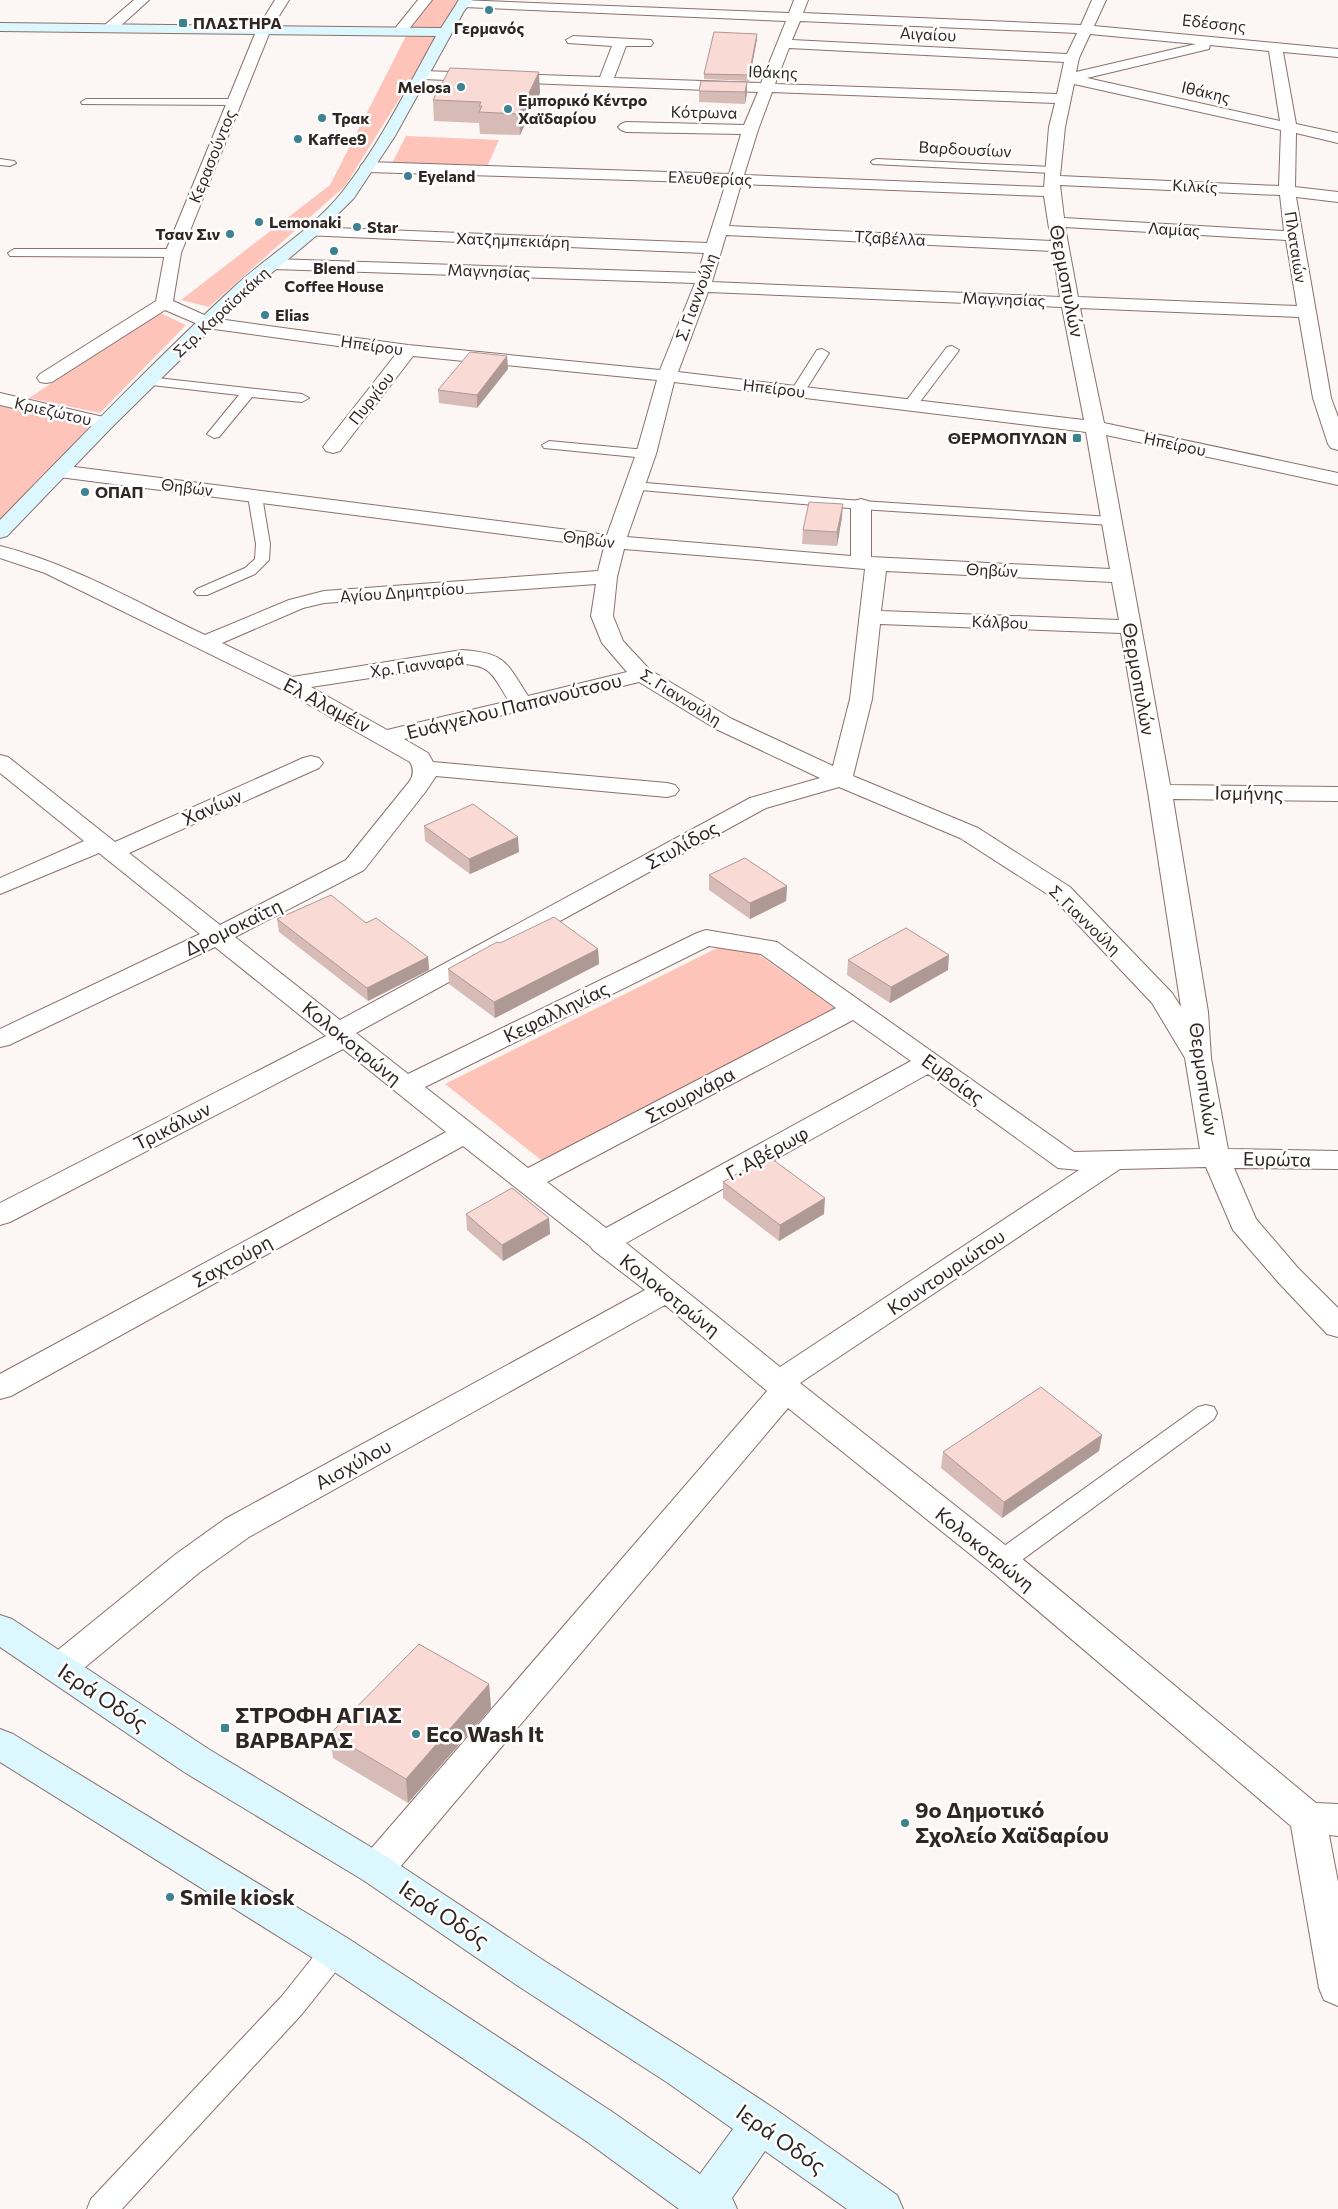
<svg xmlns="http://www.w3.org/2000/svg" width="1338" height="2209" font-family="Commissioner,sans-serif">
	<style>
		.green { fill: #fec4ba }
		.lines { fill: none; stroke-linecap: round; stroke-linejoin: round }
		.lane-casing { stroke: #89716c; stroke-width: 2 }
		.street-casing { stroke: #89716c; stroke-width: 2 }
		.secondary-casing { stroke: #89716c; stroke-width: 2 }
		.lane { fill: #fff; fill-rule: evenodd }
		.street { fill: #fff; fill-rule: evenodd }
		.secondary { fill: #dcf8fe; fill-rule: evenodd }
		.wall { fill: #d6bbb6 }
		.shaded-wall { fill: #ae9994 }
		.building { fill: #f9dad4; stroke: #ae9994 }
		.poi-dot { fill: #3d828f; stroke: #fff; stroke-width: 2 }
		.labels { text-anchor: middle; stroke-width: 5; stroke-linejoin: round; paint-order: stroke }
		.far-poi-label { font-size: 16px; font-weight: bold; fill: #302624; stroke: #fff; text-anchor: start }
		.far-street-label { font-size: 16px; fill: #302624; stroke: #fff }
		.street-label { font-size: 19px; fill: #302624; stroke: #fff }
		.near-street-label { font-size: 22px; fill: #302624; stroke: #fff }
		.near-poi-label { font-size: 22px; font-weight: bold; fill: #302624; stroke: #fff; text-anchor: start }
	</style>
	<rect width="100%" height="100%" fill="#fcf6f5"/>
	<path class="green" d="M 432,0 L 463,0 L 442,30 L 408,30 Z
		M 406,36 L 438,37 L 345,186 L 209,307 L 181,300 L 330,185 Z
		M 406,136 L 499,140 L 486,169 L 391,165 Z
		M 160,313 L 186,325 L 100,413 L 29,398 Z
		M 0,403 L 94,425 L 0,521 Z
		M 717,948 L 758,954 L 837,1010 L 545,1163 L 445,1084 Z"/>
	<g class="lines">
		<g class="lane-casing">
			<path id="lane" d="M 86,99 L 234,99 L 239,102 L 234,105 L 82,104 L 81,102 Z
				M 0,159 L 14,161 L 16,163 L 10,166 L 0,165 Z
				M 877,159 L 1052,167 L 1058,170 L 1052,173 L 873,164 L 871,162 L 873,160 Z
				M 14,249 L 173,249 L 179,253 L 173,257 L 10,256 L 8,253 Z
				M 952,346 L 959,350 L 957,353 L 916,407 L 906,407 L 904,404 L 906,401 L 947,347 Z
				M 822,349 L 829,353 L 805,391 L 803,394 L 793,394 L 791,391 L 817,350 Z
				M 148,377 L 302,394 L 309,398 L 302,402 L 252,397 L 219,437 L 214,438 L 207,434 L 239,395 L 143,384 L 141,381 Z
				M 549,441 L 646,450 L 653,454 L 646,458 L 544,448 L 542,445 Z
				M 634,482 L 861,501 L 1111,517 L 1116,518 L 1118,521 L 1116,524 L 1111,525 L 861,509 L 629,489 L 627,486 Z
				M 255,492 L 262,496 L 270,544 L 269,560 L 255,574 L 207,595 L 197,595 L 194,592 L 197,589 L 245,568 L 255,559 L 256,544 L 248,496 Z
				M 1206,1405 L 1214,1407 L 1217,1413 L 1214,1419 L 1011,1568 L 1002,1570 L 993,1568 L 990,1561 L 993,1554 L 1198,1407 Z
				M 335,1939 L 345,1942 L 349,1951 L 345,1960 L 302,2014 L 122,2209 L 87,2209 L 91,2199 L 282,1996 L 325,1942 Z"/>
		</g>
		<g class="street-casing">
			<path id="street" d="M 134,0 L 149,0 L 116,30 L 106,30 L 104,27 L 106,24 Z
				M 275,0 L 289,0 L 271,29 L 181,253 L 173,301 L 211,318 L 408,345 L 660,370 L 695,283 L 273,269 L 267,268 L 265,264 L 267,260 L 273,259 L 698,273 L 704,253 L 305,235 L 303,232 L 305,229 L 311,227 L 707,243 L 726,183 L 368,172 L 362,170 L 360,167 L 362,164 L 368,162 L 729,174 L 741,134 L 626,132 L 621,130 L 618,127 L 621,124 L 626,122 L 744,125 L 758,92 L 422,79 L 415,75 L 422,71 L 600,77 L 612,46 L 568,43 L 566,40 L 573,36 L 651,40 L 653,43 L 651,46 L 626,46 L 614,78 L 761,83 L 786,21 L 464,7 L 459,6 L 457,3 L 459,0 L 789,13 L 794,0 L 808,0 L 803,13 L 1081,25 L 1092,0 L 1106,0 L 1094,26 L 1338,49 L 1338,57 L 1283,52 L 1296,124 L 1338,133 L 1338,143 L 1296,133 L 1295,187 L 1338,192 L 1338,202 L 1296,197 L 1331,398 L 1338,417 L 1338,450 L 1331,448 L 1328,444 L 1313,398 L 1299,317 L 1080,308 L 1104,423 L 1338,473 L 1338,485 L 1106,435 L 1170,785 L 1338,787 L 1338,801 L 1173,799 L 1208,1012 L 1211,1058 L 1228,1149 L 1338,1151 L 1338,1169 L 1234,1168 L 1256,1219 L 1298,1268 L 1338,1308 L 1338,1337 L 1327,1334 L 1278,1282 L 1233,1230 L 1206,1167 L 1120,1169 L 800,1383 L 1014,1552 L 1316,1803 L 1338,1804 L 1338,1836 L 1329,1835 L 1338,1882 L 1338,2006 L 1324,2000 L 1319,1988 L 1291,1826 L 990,1570 L 788,1408 L 389,1880 L 376,1885 L 363,1880 L 357,1869 L 363,1858 L 767,1391 L 665,1305 L 249,1537 L 200,1572 L 72,1678 L 60,1682 L 48,1678 L 43,1668 L 48,1658 L 176,1554 L 225,1519 L 645,1290 L 593,1250 L 590,1246 L 463,1146 L 11,1396 L 0,1399 L 0,1374 L 446,1132 L 343,1049 L 10,1222 L 0,1225 L 0,1203 L 326,1036 L 215,947 L 9,1045 L 0,1047 L 0,1029 L 200,934 L 99,853 L 0,894 L 0,878 L 84,841 L 0,773 L 0,755 L 8,757 L 115,842 L 303,758 L 311,756 L 319,758 L 323,763 L 319,768 L 129,853 L 220,925 L 346,860 L 409,782 C 414,775 414,769 410,762 L 281,689 L 45,573 L 0,558 L 0,546 C 72,564 138,603 205,635 L 289,600 L 324,591 L 598,571 L 604,547 L 59,477 L 52,475 L 49,471 L 52,467 L 59,465 L 607,535 L 636,454 L 657,380 L 413,356 L 340,451 L 333,453 L 326,451 L 323,447 L 396,354 L 207,328 L 165,310 L 52,382 L 46,383 L 40,382 L 37,378 L 40,374 L 156,301 L 165,253 L 257,29 ZM 800,21 L 1077,33 L 1067,54 L 792,40 ZM 1090,34 L 1196,44 L 1076,72 L 1079,58 ZM 1210,45 L 1269,51 L 1280,121 L 1087,78 L 1209,49 ZM 789,48 L 1064,62 L 1057,94 L 775,84 ZM 1074,84 L 1281,130 L 1279,186 L 1060,176 L 1065,127 ZM 772,92 L 1055,103 L 1049,127 L 1044,187 L 744,175 L 758,130 ZM 741,184 L 1044,196 L 1051,241 L 729,226 ZM 1060,185 L 1280,195 L 1284,231 L 1064,218 ZM 1065,227 L 1286,240 L 1297,306 L 1078,297 ZM 726,235 L 1053,251 L 1060,297 L 712,282 ZM 708,292 L 1062,307 L 1084,420 L 678,372 ZM 674,382 L 1086,432 L 1110,569 L 871,557 L 871,505 L 868,501 L 861,499 L 854,501 L 851,505 L 851,556 L 627,537 L 656,454 ZM 624,549 L 865,569 L 850,699 L 833,766 L 732,719 L 650,670 L 623,641 L 613,616 L 617,577 ZM 886,571 L 1112,582 L 1119,620 L 881,611 ZM 596,584 L 591,616 L 602,643 L 627,672 L 528,696 C 506,662 506,653 462,650 L 292,677 L 222,643 L 303,608 L 324,603 ZM 880,624 L 1121,633 L 1148,792 L 1181,1007 L 1172,993 L 1070,887 L 978,828 L 853,776 L 872,699 ZM 462,664 C 493,665 493,677 509,701 L 387,730 L 311,687 ZM 639,682 L 716,729 L 820,778 L 750,798 L 340,1020 L 235,937 L 364,870 L 426,791 L 436,776 L 667,797 L 675,795 L 679,790 L 675,785 L 667,783 L 433,762 L 428,753 L 404,739 ZM 839,787 L 960,838 L 1052,897 L 1152,1003 L 1185,1058 L 1200,1149 L 1074,1152 L 777,942 L 706,930 L 697,933 L 408,1074 L 356,1033 L 766,808 ZM 709,946 L 761,954 L 836,1008 L 528,1168 L 425,1087 ZM 853,1020 L 911,1061 L 606,1228 L 547,1182 ZM 928,1074 L 1058,1168 L 1079,1170 L 780,1367 L 626,1243 Z
				M 418,0 L 432,0 L 405,34 L 395,34 L 393,31 Z
				M 0,393 L 112,419 L 114,423 L 112,427 L 105,429 L 0,405 Z"/>
		</g>
		<g class="secondary-casing">
			<path id="secondary" d="M 459,0 L 473,0 L 464,11 L 395,136 L 354,198 L 317,235 L 249,292 L 112,427 L 7,536 L 0,538 L 0,520 C 77,441 154,361 235,286 C 270,254 313,229 343,191 C 380,144 407,88 436,36 L 0,31 L 0,23 L 441,28 Z
				M 0,1615 L 12,1619 L 210,1750 L 389,1858 L 546,1962 L 696,2057 L 775,2109 L 897,2195 L 903,2209 L 847,2209 L 765,2151 L 732,2198 L 737,2209 L 679,2209 L 586,2141 L 321,1963 L 0,1762 L 0,1729 L 13,1734 L 349,1939 L 614,2113 L 700,2174 L 733,2129 L 668,2083 L 518,1986 L 363,1880 L 184,1772 L 0,1647 Z"/>
		</g>
		<use href="#lane" class="lane"/>
		<use href="#street" class="street"/>
		<use href="#secondary" class="secondary"/>
	</g>
	<path class="wall" d="M 757,34 L 757,39 L 749,81 L 704,79 L 704,74 Z
		M 747,82 L 747,93 L 745,104 L 699,102 L 699,91 Z
		M 540,93 L 520,135 L 480,134 L 479,123 L 434,121 L 433,100 Z
		M 507,356 L 508,369 L 477,408 L 439,403 L 438,390 Z
		M 842,517 L 837,546 L 802,544 L 803,530 Z
		M 424,826 L 519,852 L 470,874 L 425,841 Z
		M 709,875 L 787,886 L 786,901 L 750,919 L 709,890 Z
		M 277,919 L 366,923 L 428,957 L 429,970 L 368,1001 L 279,932 Z
		M 500,943 L 598,949 L 599,964 L 495,1018 L 449,984 L 448,969 Z
		M 848,960 L 948,970 L 890,1003 L 847,975 Z
		M 723,1182 L 824,1214 L 779,1241 L 723,1198 Z
		M 466,1214 L 549,1218 L 550,1234 L 503,1261 L 467,1230 Z
		M 1102,1435 L 1099,1451 L 1002,1518 L 941,1468 L 943,1452 Z
		M 489,1684 L 491,1708 L 408,1803 L 333,1758 L 330,1734 Z"/>
	<path class="shaded-wall" d="M 757,34 L 757,39 L 749,81 L 749,75 Z
		M 539,72 L 540,93 L 520,135 L 519,114 Z
		M 747,82 L 747,93 L 745,104 L 745,92 Z
		M 507,356 L 508,369 L 477,408 L 477,395 Z
		M 843,504 L 842,517 L 837,546 L 837,532 Z
		M 518,837 L 519,852 L 470,874 L 469,859 Z
		M 787,886 L 786,901 L 750,919 L 750,903 Z
		M 598,949 L 599,964 L 495,1018 L 494,1002 Z
		M 949,955 L 948,970 L 890,1003 L 891,987 Z
		M 428,957 L 429,970 L 368,1001 L 367,988 Z
		M 825,1198 L 824,1214 L 779,1241 L 780,1225 Z
		M 549,1218 L 550,1234 L 503,1261 L 502,1245 Z
		M 1102,1435 L 1099,1451 L 1002,1518 L 1004,1502 Z
		M 489,1684 L 491,1708 L 408,1803 L 406,1779 Z"/>
	<path class="building" d="M 714,32 L 757,34 L 749,75 L 704,74 Z
		M 450,68 L 539,72 L 519,114 L 479,112 L 482,106 L 479,106 L 481,102 L 433,100 Z
		M 701,81 L 747,82 L 745,92 L 699,91 Z
		M 470,352 L 507,356 L 477,395 L 438,390 Z
		M 809,502 L 843,504 L 837,532 L 803,530 Z
		M 473,804 L 518,837 L 469,859 L 424,826 Z
		M 745,858 L 787,886 L 750,903 L 709,875 Z
		M 331,895 L 366,923 L 376,918 L 428,957 L 367,988 L 277,919 Z
		M 554,917 L 598,949 L 494,1002 L 448,969 L 497,942 L 500,943 Z
		M 906,928 L 949,955 L 891,987 L 848,960 Z
		M 768,1156 L 825,1198 L 780,1225 L 723,1182 Z
		M 512,1188 L 549,1218 L 502,1245 L 466,1214 Z
		M 1041,1387 L 1102,1435 L 1004,1502 L 943,1452 Z
		M 419,1644 L 489,1684 L 406,1779 L 330,1734 Z"/>
	<g class="poi-dot">
		<circle cx="489" cy="10" r="5"/>
		<rect x="178" y="18" width="10" height="10" rx="2.5"/>
		<circle cx="461" cy="87" r="5"/>
		<circle cx="508" cy="109" r="5"/>
		<circle cx="322" cy="118" r="5"/>
		<circle cx="298" cy="139" r="5"/>
		<circle cx="408" cy="176" r="5"/>
		<circle cx="259" cy="222" r="5"/>
		<circle cx="357" cy="227" r="5"/>
		<circle cx="230" cy="234" r="5"/>
		<circle cx="334" cy="251" r="5"/>
		<circle cx="265" cy="315" r="5"/>
		<rect x="1072" y="433" width="10" height="10" rx="2.5"/>
		<circle cx="85" cy="492" r="5"/>
		<rect x="220" y="1723" width="10" height="10" rx="2.5"/>
		<circle cx="416" cy="1734" r="5"/>
		<circle cx="905" cy="1823" r="5"/>
		<circle cx="170" cy="1897" r="5"/>
	</g>
	<g class="labels">
		<g class="far-poi-label">
			<text x="193" y="29">ΠΛΑΣΤΗΡΑ</text>
			<text x="489" y="34" text-anchor="middle">Γερμανός</text>
			<text x="451" y="93" text-anchor="end">Melosa</text>
			<text x="518" y="106">Εμπορικό Κέντρο<tspan x="518" dy="18">Χαϊδαρίου</tspan></text>
			<text x="332" y="124">Τρακ</text>
			<text x="308" y="145">Kaffee9</text>
			<text x="418" y="182">Eyeland</text>
			<text x="269" y="228">Lemonaki</text>
			<text x="367" y="233">Star</text>
			<text x="220" y="240" text-anchor="end">Τσαν Σιν</text>
			<text x="334" y="274" text-anchor="middle">Blend<tspan x="334" dy="18">Coffee House</tspan></text>
			<text x="275" y="321">Elias</text>
			<text x="1067" y="444" text-anchor="end">ΘΕΡΜΟΠΥΛΏΝ</text>
			<text x="95" y="498">ΟΠΑΠ</text>
		</g>
		<g class="far-street-label">
			<text transform="translate(1214 23) rotate(6)" y="6">Εδέσσης</text>
			<text transform="translate(928 34) rotate(3)" y="6">Αιγαίου</text>
			<text transform="translate(773 72) rotate(2)" y="6">Ιθάκης</text>
			<text transform="translate(1206 92) rotate(13)" y="6">Ιθάκης</text>
			<text transform="translate(704 112) rotate(1)" y="6">Κότρωνα</text>
			<text transform="translate(965 149) rotate(3)" y="6">Βαρδουσίων</text>
			<text transform="translate(212 156) rotate(-68)" y="6">Κερασούντος</text>
			<text transform="translate(710 178) rotate(2)" y="6">Ελευθερίας</text>
			<text transform="translate(1195 186) rotate(3)" y="6">Κιλκίς</text>
			<text transform="translate(1174 229) rotate(3)" y="6">Λαμίας</text>
			<text transform="translate(890 238) rotate(3)" y="6">Τζαβέλλα</text>
			<text transform="translate(513 240) rotate(2)" y="6">Χατζημπεκιάρη</text>
			<text transform="translate(1296 247) rotate(81)" y="6">Πλαταιών</text>
			<text transform="translate(489 271) rotate(2)" y="6">Μαγνησίας</text>
			<text transform="translate(696 297) rotate(-70)" y="6">Σ. Γιαννούλη</text>
			<text transform="translate(1004 299) rotate(2)" y="6">Μαγνησίας</text>
			<text transform="translate(221 312) rotate(-43)" y="6">Στρ. Καραϊσκάκη</text>
			<text transform="translate(372 345) rotate(8)" y="6">Ηπείρου</text>
			<text transform="translate(774 388) rotate(7)" y="6">Ηπείρου</text>
			<text transform="translate(371 398) rotate(-52)" y="6">Πυργίου</text>
			<text transform="translate(53 411) rotate(13)" y="6">Κριεζώτου</text>
			<text transform="translate(1175 444) rotate(12)" y="6">Ηπείρου</text>
			<text transform="translate(187 487) rotate(7)" y="6">Θηβών</text>
			<text transform="translate(589 539) rotate(7)" y="6">Θηβών</text>
			<text transform="translate(992 570) rotate(3)" y="6">Θηβών</text>
			<text transform="translate(402 592) rotate(-4)" y="6">Αγίου Δημητρίου</text>
			<text transform="translate(1000 622) rotate(2)" y="6">Κάλβου</text>
			<text transform="translate(417 665) rotate(-8)" y="6">Χρ. Γιανναρά</text>
			<text transform="translate(681 697) rotate(32)" y="6">Σ. Γιαννούλη</text>
			<text transform="translate(1085 920) rotate(44)" y="6">Σ. Γιαννούλη</text>
		</g>
		<g class="street-label">
			<text transform="translate(1067 281) rotate(79)" y="7">Θερμοπυλών</text>
			<text transform="translate(1139 679) rotate(80)" y="7">Θερμοπυλών</text>
			<text transform="translate(327 705) rotate(28)" y="7">Ελ Αλαμέιν</text>
			<text transform="translate(514 706) rotate(-14)" y="7">Ευάγγελου Παπανούτσου</text>
			<text transform="translate(1249 793) rotate(1)" y="7">Ισμήνης</text>
			<text transform="translate(212 807) rotate(-24)" y="7">Χανίων</text>
			<text transform="translate(682 845) rotate(-29)" y="7">Στυλίδος</text>
			<text transform="translate(233 927) rotate(-26)" y="7">Δρομοκαϊτη</text>
			<text transform="translate(556 1012) rotate(-26)" y="7">Κεφαλληνίας</text>
			<text transform="translate(352 1043) rotate(39)" y="7">Κολοκοτρώνη</text>
			<text transform="translate(953 1079) rotate(36)" y="7">Ευβοίας</text>
			<text transform="translate(1204 1079) rotate(82)" y="7">Θερμοπυλών</text>
			<text transform="translate(690 1095) rotate(-28)" y="7">Στουρνάρα</text>
			<text transform="translate(172 1126) rotate(-27)" y="7">Τρικάλων</text>
			<text transform="translate(767 1153) rotate(-29)" y="7">Γ. Αβέρωφ</text>
			<text transform="translate(1277 1159) rotate(1)" y="7">Ευρώτα</text>
			<text transform="translate(232 1261) rotate(-29)" y="7">Σαχτούρη</text>
			<text transform="translate(946 1272) rotate(-34)" y="7">Κουντουριώτου</text>
			<text transform="translate(670 1295) rotate(38)" y="7">Κολοκοτρώνη</text>
			<text transform="translate(353 1464) rotate(-29)" y="7">Αισχύλου</text>
			<text transform="translate(985 1549) rotate(39)" y="7">Κολοκοτρώνη</text>
		</g>
		<g class="near-street-label">
			<text transform="translate(103 1697) rotate(34)" y="8">Ιερά Οδός</text>
			<text transform="translate(444 1914) rotate(34)" y="8">Ιερά Οδός</text>
			<text transform="translate(781 2139) rotate(35)" y="8">Ιερά Οδός</text>
		</g>
		<g class="near-poi-label">
			<text x="235" y="1723">ΣΤΡΟΦΗ ΑΓΙΑΣ<tspan x="235" dy="25">ΒΑΡΒΑΡΑΣ</tspan></text>
			<text x="426" y="1742">Eco Wash It</text>
			<text x="915" y="1818">9ο Δημοτικό<tspan x="915" dy="25">Σχολείο Χαϊδαρίου</tspan></text>
			<text x="180" y="1905">Smile kiosk</text>
		</g>
	</g>
</svg>
